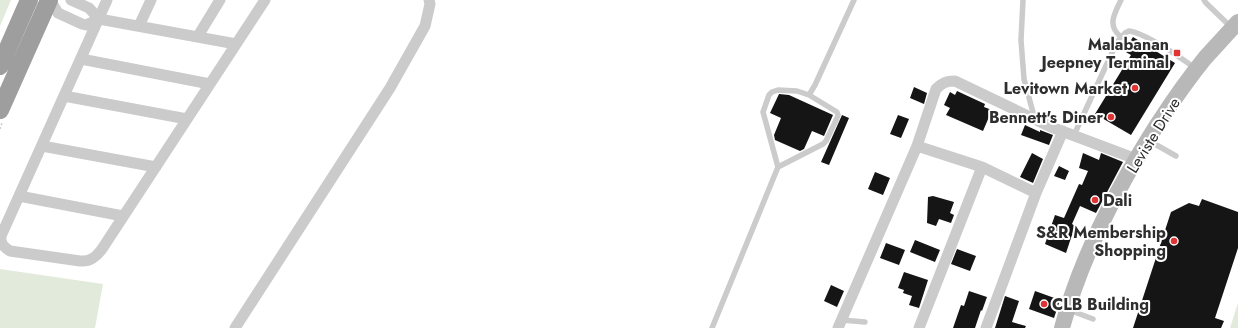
<svg xmlns="http://www.w3.org/2000/svg" width="1238" height="328" font-family="Jost,sans-serif">
	<style>
		.green { fill: #e2ebdb }
		.building { fill: #151515 }
		.lines { fill: none; stroke-linecap: round; stroke-linejoin: round }
		.path { stroke: #cbcbcb; stroke-width: 1.5; stroke-dasharray: 2 2; stroke-linecap: butt }
		.service { stroke: #cbcbcb; stroke-width: 5.5 }
		.minor { stroke: #cbcbcb; stroke-width: 11 }
		.secondary { stroke: #b8b8b8; stroke-width: 16 }
		.trunk { stroke: #9e9e9e; stroke-width: 18 }
		.poi-dot { fill: #e03434; stroke: #fff; stroke-width: 1.5 }
		.labels { text-anchor: middle; stroke-width: 4; stroke-linejoin: round; paint-order: stroke }
		.poi-label { font-size: 16px; font-weight: bold; fill: #2e2e2e; stroke: #fff; text-anchor: end }
		.street-label { font-size: 16px; fill: #2e2e2e; stroke: #fff }
	</style>
	<rect width="100%" height="100%" fill="#fff"/>
	<path class="green" d="M 0,0 L 11,0 L 0,26 Z
		M 0,269 L 103,284 L 95,328 L 0,328 Z
		M 1238,303 L 1238,328 L 1230,328 Z"/>
	<path class="building" d="M 1133,37 L 1175,63 L 1131,135 L 1095,114 L 1131,55 L 1124,51 Z
		M 914,87 L 927,93 L 924,104 L 910,98 Z
		M 957,91 L 985,104 L 984,107 L 992,110 L 983,131 L 946,115 L 950,108 L 944,105 L 950,92 L 955,95 Z
		M 779,94 L 789,95 L 833,115 L 824,136 L 812,131 L 804,149 L 800,151 L 775,140 L 774,135 L 781,118 L 770,113 Z
		M 842,115 L 849,118 L 829,165 L 821,162 Z
		M 898,115 L 909,119 L 901,138 L 890,134 Z
		M 1025,125 L 1040,132 L 1040,130 L 1053,135 L 1049,145 L 1021,135 Z
		M 1032,153 L 1043,159 L 1033,183 L 1020,177 Z
		M 1083,153 L 1099,160 L 1101,153 L 1123,162 L 1096,213 L 1080,206 L 1072,224 L 1075,226 L 1066,253 L 1045,244 L 1055,215 L 1064,218 L 1079,184 L 1082,185 L 1088,171 L 1079,168 Z
		M 1059,166 L 1069,171 L 1065,180 L 1054,176 Z
		M 875,172 L 890,178 L 883,195 L 868,189 Z
		M 933,196 L 954,202 L 950,213 L 954,215 L 951,223 L 939,219 L 936,226 L 927,223 L 928,197 Z
		M 1202,199 L 1238,212 L 1238,248 L 1215,318 L 1224,321 L 1221,328 L 1133,328 L 1171,212 L 1189,203 L 1199,206 Z
		M 915,240 L 940,250 L 935,262 L 910,252 Z
		M 886,243 L 905,250 L 899,265 L 880,258 Z
		M 957,249 L 976,256 L 970,271 L 951,264 Z
		M 904,272 L 928,280 L 919,308 L 909,305 L 912,296 L 903,293 L 904,290 L 898,288 Z
		M 831,285 L 844,291 L 837,307 L 824,301 Z
		M 969,291 L 987,297 L 982,311 L 981,310 L 975,328 L 953,328 L 961,305 L 964,306 Z
		M 1035,291 L 1060,300 L 1054,318 L 1029,309 Z
		M 1005,296 L 1019,301 L 1012,322 L 1026,326 L 1025,328 L 995,328 Z"/>
	<g class="lines">
		<path class="path" d="M 0,129 L 2,123"/>
		<path class="service" d="M 1023,0 L 1021,40 L 1024,79 L 1035,120
			M 1204,0 L 1206,3 L 1232,28
			M 1121,37 C 1107,26 1114,14 1121,0
			M 1074,135 L 1117,42 L 1125,33 L 1129,31 C 1145,33 1181,58 1195,68
			M 1153,143 L 1176,156
			M 778,167 L 823,144 L 826,141 L 837,118 L 838,115 L 837,112 L 809,95
			M 1069,310 L 1093,319
			M 842,320 L 865,322
			M 712,328 L 778,167 L 763,112 L 769,95 L 772,92 L 778,90 L 797,91 L 809,95 L 815,85 L 854,0"/>
		<path class="minor" d="M 50,0 L 58,13 L 82,24 L 86,25 L 99,19 L 236,44
			M 71,0 L 89,8 L 99,19
			M 107,0 L 1,236 C 0,244 4,247 10,251 L 80,261 C 90,262 96,257 102,249 L 265,0
			M 139,26 L 151,0
			M 198,36 L 220,0
			M 81,59 L 210,84
			M 64,96 L 187,119
			M 42,146 L 156,167
			M 917,146 L 982,167 L 1036,193
			M 19,196 L 123,216
			M 235,328 L 390,88 L 425,26 L 430,4 L 429,0
			M 838,328 L 917,146 L 936,89 C 942,83 946,81 955,81 L 1051,127 L 1136,159
			M 919,328 L 982,167
			M 986,328 L 1036,193 L 1063,131"/>
		<path class="secondary" d="M 1062,328 C 1081,256 1117,188 1157,125 C 1172,102 1188,79 1205,58 C 1216,46 1227,34 1238,22"/>
		<path class="trunk" d="M 0,66 L 29,0
			M 0,110 L 49,0"/>
	</g>
	<g class="poi-dot">
		<rect x="1173" y="49" width="8" height="8" rx="2"/>
		<circle cx="1135" cy="88" r="4"/>
		<circle cx="1111" cy="117" r="4"/>
		<circle cx="1095" cy="200" r="4"/>
		<circle cx="1174" cy="241" r="4"/>
		<circle cx="1044" cy="304" r="4"/>
	</g>
	<g class="labels">
		<g class="poi-label">
			<text x="1169" y="50">Malabanan<tspan x="1169" dy="18">Jeepney Terminal</tspan></text>
			<text x="1127" y="94">Levitown Market</text>
			<text x="1103" y="123">Bennett's Diner</text>
			<text x="1103" y="206" text-anchor="start">Dali</text>
			<text x="1166" y="238">S&amp;R Membership<tspan x="1166" dy="18">Shopping</tspan></text>
			<text x="1052" y="310" text-anchor="start">CLB Building</text>
		</g>
		<g class="street-label">
			<text transform="translate(1153 135) rotate(-58)" y="6">Leviste Drive</text>
		</g>
	</g>
</svg>
